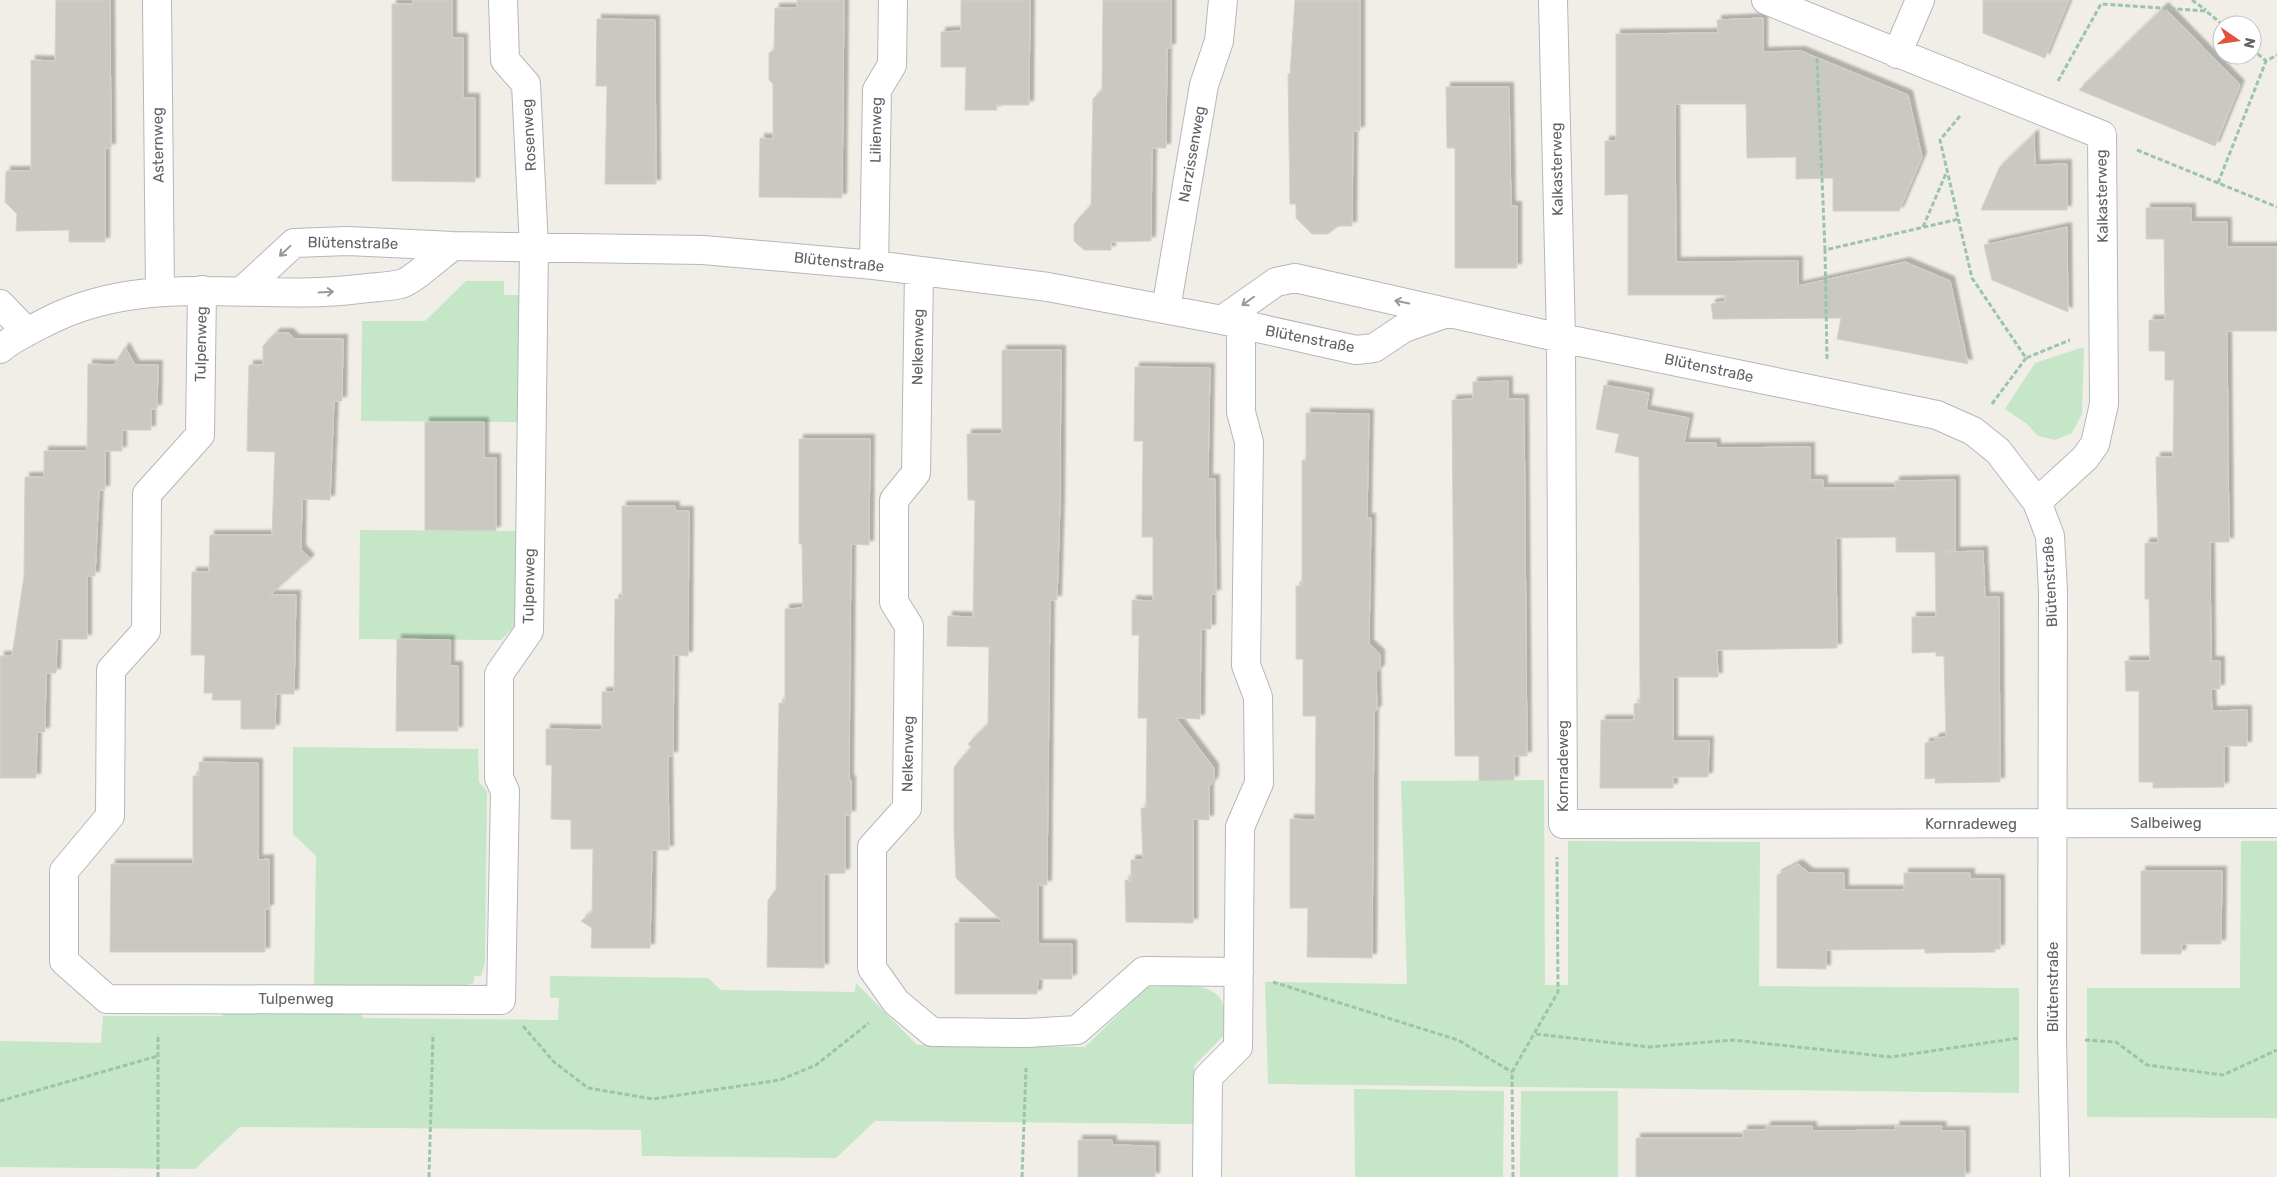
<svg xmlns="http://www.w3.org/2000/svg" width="2277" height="1177" font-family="Rubik,sans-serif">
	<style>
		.green { fill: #c5e6c7 }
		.building { fill: #c9c8c2; stroke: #d5d1c6; filter: url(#shadow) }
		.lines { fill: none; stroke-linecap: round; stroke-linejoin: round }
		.minor-casing { stroke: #b4b7bb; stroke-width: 30 }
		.path { stroke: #9dc4aa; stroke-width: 3; stroke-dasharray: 5 2.5; stroke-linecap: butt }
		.minor { stroke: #fff; stroke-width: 28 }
		.oneway { stroke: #97999c }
		.labels { text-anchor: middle; stroke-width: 4; stroke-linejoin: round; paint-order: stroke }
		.street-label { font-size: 15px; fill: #5f6267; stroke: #fff }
	</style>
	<defs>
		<filter id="shadow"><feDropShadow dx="4.5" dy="-4.5" stdDeviation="1" flood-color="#0004"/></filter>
	</defs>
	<rect width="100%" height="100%" fill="#f0eee7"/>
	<path class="green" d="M 466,281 L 504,281 L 504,295 L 519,295 L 517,422 L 361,421 L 362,321 L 425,321 Z
		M 2084,347 L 2082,414 L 2072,433 L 2055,440 L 2038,436 L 2027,424 L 2005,409 L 2035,363 Z
		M 360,530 L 516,531 L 515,626 L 501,640 L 359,639 Z
		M 293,747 L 478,749 L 479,782 L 487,791 L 485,963 L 481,976 L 474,976 L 474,983 L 462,986 L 314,985 L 316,856 L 293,834 Z
		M 1544,780 L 1545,985 L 1568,985 L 1568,841 L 1760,842 L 1759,986 L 2019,988 L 2019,1093 L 1268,1084 L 1265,982 L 1407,984 L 1401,781 Z
		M 2241,841 L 2277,841 L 2277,1118 L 2087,1117 L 2087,988 L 2240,988 Z
		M 550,976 L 708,978 L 721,990 L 855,992 L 856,983 L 917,1045 L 1085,1047 L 1147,987 C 1168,987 1214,978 1223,1004 C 1226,1014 1223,1027 1223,1036 L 1194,1066 L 1193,1124 L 875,1121 L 836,1158 L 642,1156 L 641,1130 L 240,1127 L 195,1169 L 0,1167 L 0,1041 L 101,1043 L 103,1016 L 222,1016 L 235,1005 L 351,1005 L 364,1018 L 558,1020 L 559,998 L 550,998 Z
		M 1354,1089 L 1504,1091 L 1503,1177 L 1355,1177 Z
		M 1521,1091 L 1618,1091 L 1618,1177 L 1520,1177 Z"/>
	<path class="building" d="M 56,0 L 110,0 L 111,148 L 105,148 L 105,242 L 69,242 L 69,230 L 16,231 L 17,214 L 5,202 L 6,171 L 31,171 L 31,60 L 55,61 Z
		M 413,0 L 452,0 L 452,38 L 463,38 L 463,98 L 475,98 L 475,182 L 392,181 L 392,4 L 413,4 Z
		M 797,0 L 844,0 L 842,198 L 759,197 L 760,138 L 773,139 L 773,84 L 769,80 L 769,53 L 774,50 L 775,8 L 797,8 Z
		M 961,0 L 1030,0 L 1029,105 L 996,105 L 997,110 L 965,110 L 966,67 L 941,67 L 941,32 L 961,31 Z
		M 1103,0 L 1171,0 L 1171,48 L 1167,48 L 1166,148 L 1152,148 L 1151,241 L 1111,242 L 1111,250 L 1084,250 L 1074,241 L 1074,224 L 1091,205 L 1093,99 L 1102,90 Z
		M 1295,0 L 1360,0 L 1360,131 L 1353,131 L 1352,226 L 1338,226 L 1328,234 L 1312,234 L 1296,218 L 1296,204 L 1290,204 L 1288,74 L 1290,74 Z
		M 1983,0 L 2069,0 L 2045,58 L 1983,33 Z
		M 2164,7 L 2240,85 L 2215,146 L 2079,90 Z
		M 1763,18 L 1763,52 L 1801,51 L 1908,95 L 1922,157 L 1899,211 L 1833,211 L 1833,178 L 1796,179 L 1796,157 L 1747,158 L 1746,104 L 1675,104 L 1676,262 L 1798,261 L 1798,286 L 1905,262 L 1950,281 L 1968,364 L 1837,339 L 1841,318 L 1713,319 L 1711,304 L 1725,301 L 1725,295 L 1628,295 L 1628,194 L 1605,195 L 1605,141 L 1616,141 L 1616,34 L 1718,33 L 1717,20 Z
		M 597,19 L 655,20 L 656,184 L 605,184 L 607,86 L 596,86 Z
		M 1446,87 L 1509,87 L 1511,206 L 1517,206 L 1517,268 L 1455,268 L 1455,148 L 1447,148 Z
		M 2034,134 L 2035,165 L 2067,164 L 2067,210 L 1981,210 L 1999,168 Z
		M 2146,208 L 2191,208 L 2191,222 L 2227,222 L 2227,247 L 2277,247 L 2277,331 L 2227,331 L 2229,542 L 2210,542 L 2211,661 L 2220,661 L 2220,689 L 2211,689 L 2212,711 L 2247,710 L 2247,746 L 2224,746 L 2224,787 L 2153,788 L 2153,782 L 2139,782 L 2139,691 L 2126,691 L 2125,661 L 2150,661 L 2149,599 L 2145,599 L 2145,543 L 2158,543 L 2156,457 L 2173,457 L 2174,380 L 2165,380 L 2165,351 L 2149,351 L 2149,320 L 2165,320 L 2164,239 L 2146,239 Z
		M 2067,227 L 2068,312 L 1992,280 L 1984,245 Z
		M 276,333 L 289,333 L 295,339 L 343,339 L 342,401 L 334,401 L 330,500 L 302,499 L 301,549 L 310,559 L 270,595 L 296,595 L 294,694 L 276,694 L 275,729 L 241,729 L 241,700 L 212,700 L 213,693 L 204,693 L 205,655 L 191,655 L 192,572 L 209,572 L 210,535 L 272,535 L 275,452 L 247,451 L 248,401 L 249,365 L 263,365 L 263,346 Z
		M 125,347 L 135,365 L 158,365 L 157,409 L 151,409 L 151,430 L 122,430 L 122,451 L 102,451 L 105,451 L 105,490 L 99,490 L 95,576 L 87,576 L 87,639 L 57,639 L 56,673 L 46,673 L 45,732 L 37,732 L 36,778 L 0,778 L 0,656 L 12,656 L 24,576 L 25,477 L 44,477 L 44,451 L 87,451 L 88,364 L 114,365 Z
		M 1002,350 L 1061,350 L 1060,503 L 1057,600 L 1050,600 L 1047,885 L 1038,885 L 1038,944 L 1072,944 L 1072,979 L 1038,979 L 1037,994 L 955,994 L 955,923 L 1004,923 L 956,878 L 954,832 L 954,767 L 971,747 L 968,744 L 988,724 L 989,647 L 947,646 L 948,616 L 973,617 L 975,500 L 968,500 L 967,434 L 1002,434 Z
		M 1135,367 L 1210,368 L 1208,479 L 1215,479 L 1216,594 L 1211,594 L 1211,629 L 1201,629 L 1200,719 L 1176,718 L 1214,768 L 1214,780 L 1209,787 L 1209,820 L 1193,819 L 1193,923 L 1126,922 L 1125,880 L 1131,881 L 1131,860 L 1143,860 L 1141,808 L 1146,808 L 1147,718 L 1138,718 L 1139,635 L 1132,635 L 1132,600 L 1153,601 L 1153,537 L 1142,537 L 1143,441 L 1134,441 Z
		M 1508,381 L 1508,399 L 1524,399 L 1527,756 L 1514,756 L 1514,780 L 1479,781 L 1479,756 L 1455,756 L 1452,400 L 1473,399 L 1473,382 Z
		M 1604,385 L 1649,393 L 1646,410 L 1689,418 L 1684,443 L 1716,443 L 1716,448 L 1810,447 L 1810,480 L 1823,480 L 1823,488 L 1895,488 L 1895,481 L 1955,480 L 1955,552 L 1946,552 L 1983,551 L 1985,597 L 1999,597 L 2000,782 L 1935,783 L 1935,778 L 1925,779 L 1925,743 L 1934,742 L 1935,738 L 1946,737 L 1944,656 L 1936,656 L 1936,652 L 1912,653 L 1912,617 L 1936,617 L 1935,552 L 1896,552 L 1896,537 L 1836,538 L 1837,648 L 1717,650 L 1718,677 L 1673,677 L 1673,741 L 1709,741 L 1708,777 L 1673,777 L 1673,788 L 1600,788 L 1601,720 L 1634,720 L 1634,704 L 1640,703 L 1639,457 L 1615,452 L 1619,434 L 1596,429 Z
		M 1306,413 L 1369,414 L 1367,518 L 1371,518 L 1369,644 L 1380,654 L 1380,669 L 1376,673 L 1377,710 L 1374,711 L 1372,958 L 1307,957 L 1308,908 L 1290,908 L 1290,819 L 1315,820 L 1316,716 L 1303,716 L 1303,659 L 1296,659 L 1296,586 L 1302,586 L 1302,460 L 1306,460 Z
		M 425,422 L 484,422 L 484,458 L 496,458 L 496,531 L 425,530 Z
		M 799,439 L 870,439 L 869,545 L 851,544 L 849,780 L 851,780 L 851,815 L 845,815 L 845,873 L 824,874 L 824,968 L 767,967 L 768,900 L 776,890 L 779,703 L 785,703 L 785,609 L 803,608 L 802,544 L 799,544 Z
		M 622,506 L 675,506 L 675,511 L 689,511 L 688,656 L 674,655 L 673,756 L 668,756 L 669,850 L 652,850 L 650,948 L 591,948 L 592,928 L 581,921 L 592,912 L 593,849 L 571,849 L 571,820 L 551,819 L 552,765 L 546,765 L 546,729 L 602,730 L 602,692 L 614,692 L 615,599 L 622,599 Z
		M 397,639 L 450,640 L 450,666 L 458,666 L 458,731 L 396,731 Z
		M 199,762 L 258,763 L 258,860 L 269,859 L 269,909 L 265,909 L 265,952 L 110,952 L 111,864 L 193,864 L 193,776 L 199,776 Z
		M 1798,864 L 1809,873 L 1844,873 L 1844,890 L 1904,890 L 1904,873 L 1970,873 L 1970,879 L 2000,879 L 2000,949 L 1995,949 L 1995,952 L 1925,953 L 1925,949 L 1826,950 L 1826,969 L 1777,968 L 1777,875 Z
		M 2141,871 L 2222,871 L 2221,944 L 2182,944 L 2181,954 L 2141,954 Z
		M 1766,1126 L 1812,1126 L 1812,1131 L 1896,1130 L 1895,1126 L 1942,1126 L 1941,1131 L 1965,1131 L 1965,1177 L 1636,1177 L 1636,1138 L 1743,1138 L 1743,1130 L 1766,1130 Z
		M 1078,1140 L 1112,1140 L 1112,1145 L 1155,1146 L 1155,1177 L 1078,1177 Z"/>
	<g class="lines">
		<g class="minor-casing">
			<path id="minor" d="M 157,0 L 160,291
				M 1553,0 L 1561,338 L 1563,824 L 2277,823
				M 1766,0 L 2102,135 L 2104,404 L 2095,444 L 2085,458 L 2037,502
				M 1897,54 L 1920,0
				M 874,265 L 877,90 L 892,65 L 893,0
				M 919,271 L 916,473 L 894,500 L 894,602 L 909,626 L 907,808 L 872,847 L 872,968 L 896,1002 L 932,1032 L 1027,1033 L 1077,1030 L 1144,971 L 1239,972
				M 202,290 L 200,435 L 147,494 L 146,631 L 111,670 L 110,816 L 64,871 L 64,961 L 107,999 L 501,1000 L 505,791 L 499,778 L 499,674 L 529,631 L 534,247 L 526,84 L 505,60 L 503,0
				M 242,291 L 294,243 L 348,241 L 453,246 L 703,250 L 874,265 L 1048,287 L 1222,320 L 1356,350 L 1374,348 L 1404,328 L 1447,313
				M 0,304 L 27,332
				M 1166,309 L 1204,85 L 1219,41 L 1223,0
				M 1222,320 L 1276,282 L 1295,278 L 1561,338 L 1937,415 L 1973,431 L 1998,451 L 2037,502 L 2050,536 L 2053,591 L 2052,1039 L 2055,1177
				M 0,349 C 13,338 30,330 46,322 C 146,270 252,302 359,289 C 373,287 388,287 401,284 C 412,281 442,254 453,246
				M 1207,1177 L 1208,1077 L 1238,1047 L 1240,827 L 1259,783 L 1258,697 L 1246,665 L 1249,442 L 1241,412 L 1241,325"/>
		</g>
		<path class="path" d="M 2192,0 L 2206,10
			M 2252,49 L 2266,61
			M 1817,58 L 1825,250
			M 2058,81 L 2101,4 L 2206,11 L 2223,25
			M 1960,116 L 1940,140 L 1972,278 L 2026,358 L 2070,340
			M 2137,150 L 2277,207
			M 2218,183 L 2266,61 L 2277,55
			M 1923,227 L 1947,171
			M 1827,359 L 1825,250 L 1959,219
			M 1992,404 L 2026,358
			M 1273,982 L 1458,1040 L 1512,1072
			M 523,1026 L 554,1062 L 588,1088 L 653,1099 L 780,1080 L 816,1065 L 869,1023
			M 1536,1034 L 1649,1047 L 1733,1040 L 1891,1057 L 2019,1038
			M 2085,1040 L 2116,1042 L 2147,1065 L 2223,1075 L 2277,1050
			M 0,1101 L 158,1056
			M 158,1177 L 158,1034
			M 429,1177 L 433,1034
			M 1022,1177 L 1026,1068
			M 1513,1177 L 1512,1072 L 1558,992 L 1557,857"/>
		<use href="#minor" class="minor"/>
	</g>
	<defs><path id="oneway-shaft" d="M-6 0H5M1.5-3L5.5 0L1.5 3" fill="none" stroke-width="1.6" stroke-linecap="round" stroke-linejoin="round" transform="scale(1.25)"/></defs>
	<g class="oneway">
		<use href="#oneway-shaft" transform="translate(285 251) rotate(137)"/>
		<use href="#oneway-shaft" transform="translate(326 292) rotate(-3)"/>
		<use href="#oneway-shaft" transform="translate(1248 301) rotate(145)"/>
		<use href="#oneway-shaft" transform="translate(1402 302) rotate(-168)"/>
	</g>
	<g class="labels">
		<g class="street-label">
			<text transform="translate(876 130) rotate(-89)" y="5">Lilienweg</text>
			<text transform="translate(529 135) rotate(-93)" y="5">Rosenweg</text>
			<text transform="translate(158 145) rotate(-91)" y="5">Asternweg</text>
			<text transform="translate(1192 154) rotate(-80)" y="5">Narzissenweg</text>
			<text transform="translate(1557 169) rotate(-91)" y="5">Kalkasterweg</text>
			<text transform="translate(2102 196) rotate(-91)" y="5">Kalkasterweg</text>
			<text transform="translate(353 243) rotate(1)" y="5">Blütenstraße</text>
			<text transform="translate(839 262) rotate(6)" y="5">Blütenstraße</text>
			<text transform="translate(1310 339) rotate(11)" y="5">Blütenstraße</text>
			<text transform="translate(201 344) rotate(-89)" y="5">Tulpenweg</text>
			<text transform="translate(918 347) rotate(-89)" y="5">Nelkenweg</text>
			<text transform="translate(1709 368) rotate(12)" y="5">Blütenstraße</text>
			<text transform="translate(2050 582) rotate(-93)" y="5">Blütenstraße</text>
			<text transform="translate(529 586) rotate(-89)" y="5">Tulpenweg</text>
			<text transform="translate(908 754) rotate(-89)" y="5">Nelkenweg</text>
			<text transform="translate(1563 766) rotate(-90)" y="5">Kornradeweg</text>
			<text x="2166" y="828">Salbeiweg</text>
			<text x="1971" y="829">Kornradeweg</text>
			<text transform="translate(2053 987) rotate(-90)" y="5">Blütenstraße</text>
			<text x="296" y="1004">Tulpenweg</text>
		</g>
	</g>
	<g transform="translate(2237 40) rotate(103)"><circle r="24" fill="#ffffff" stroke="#bfc0c2"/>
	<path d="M0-4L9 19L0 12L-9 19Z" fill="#e2513b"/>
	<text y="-8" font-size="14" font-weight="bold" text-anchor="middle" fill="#5f6267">N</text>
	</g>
</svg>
